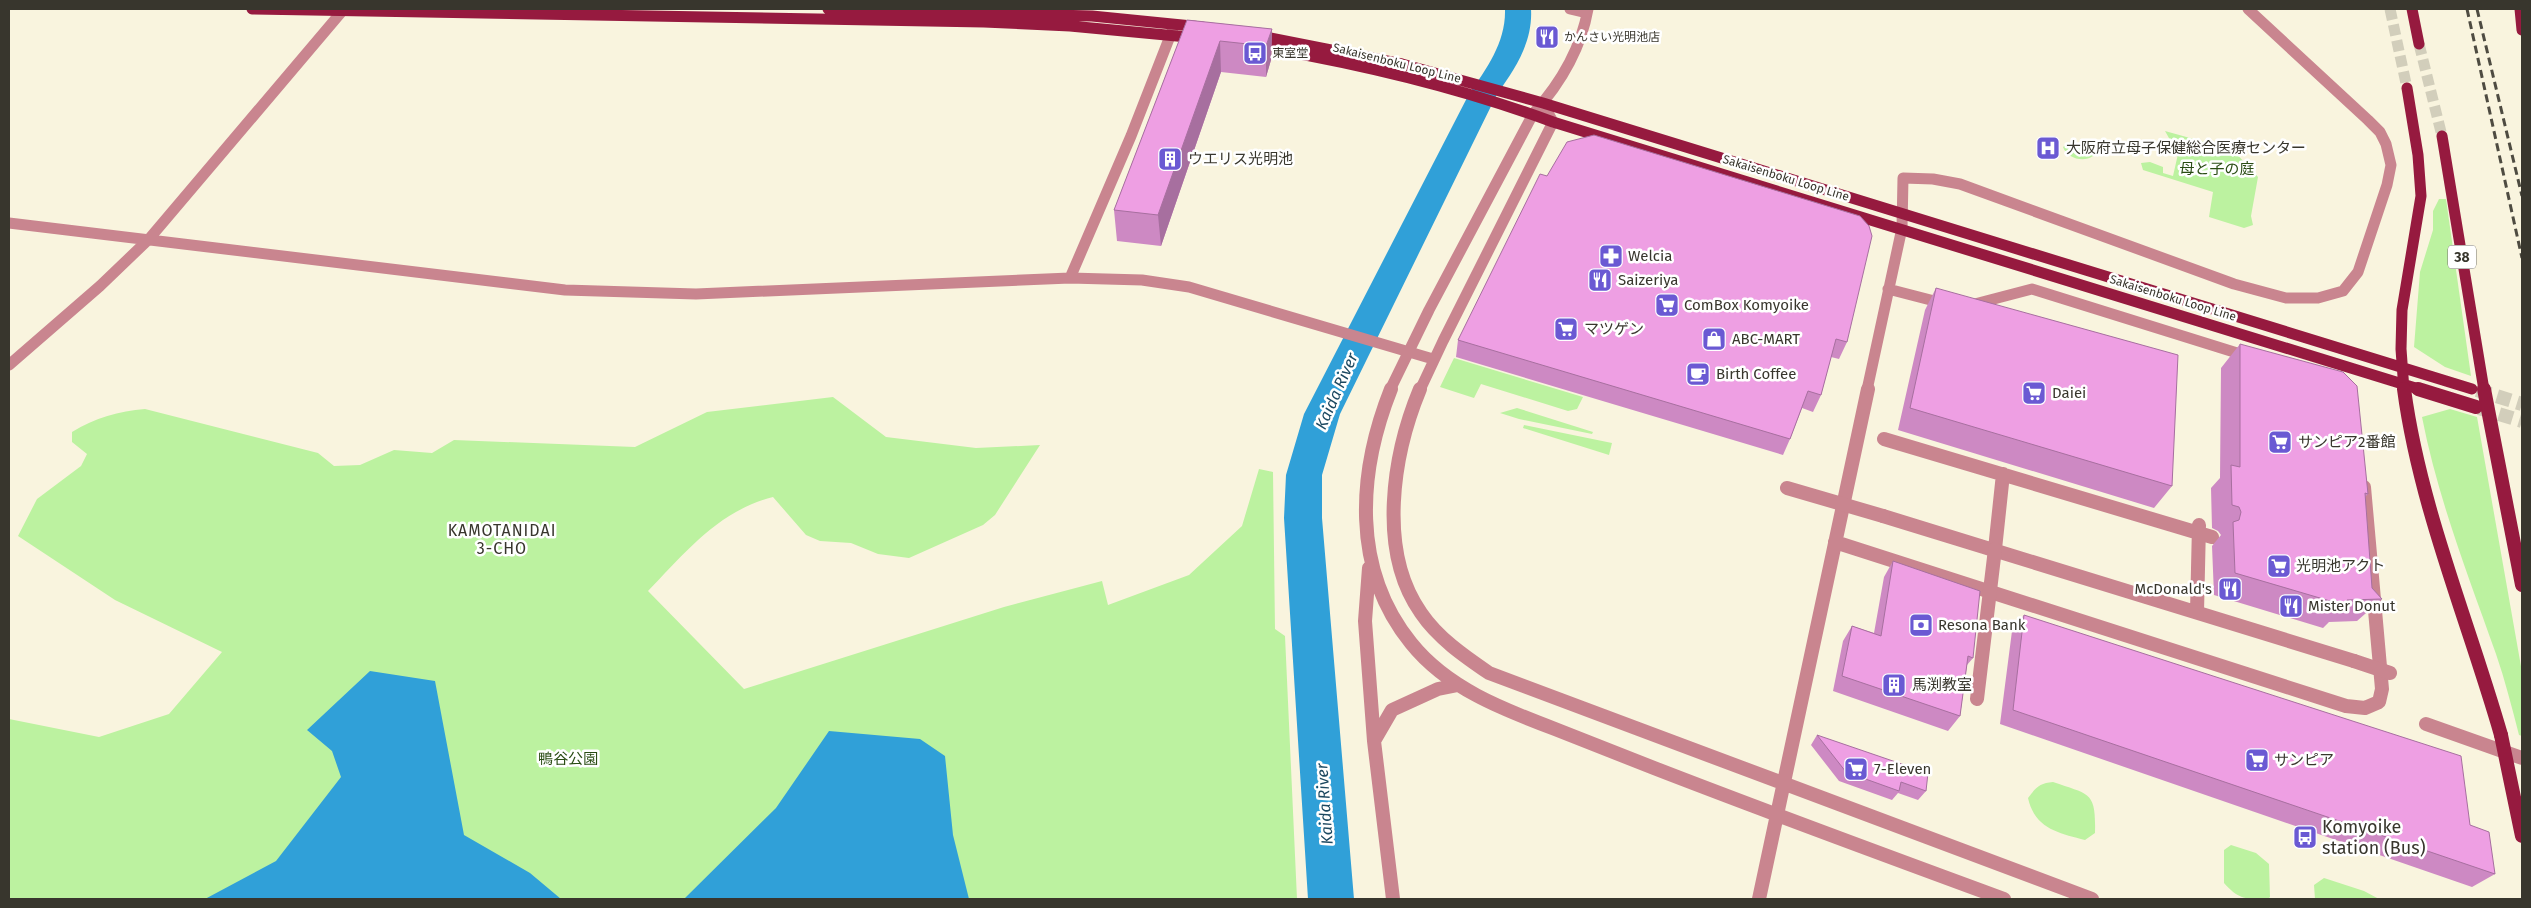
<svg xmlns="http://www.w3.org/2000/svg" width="2531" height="908" font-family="'Fira Sans','Noto Sans JP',sans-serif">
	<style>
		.green { fill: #bcf2a0 }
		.water { fill: #30a0d8 }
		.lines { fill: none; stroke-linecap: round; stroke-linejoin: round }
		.river { fill: #30a0d8; fill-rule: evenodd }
		.major-tunnel-far1 { stroke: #d2cebb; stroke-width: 11; stroke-dasharray: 11 5; stroke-linecap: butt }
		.major-tunnel { stroke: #d2cebb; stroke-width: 14; stroke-dasharray: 14 7; stroke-linecap: butt }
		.minor-far1 { stroke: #c9858f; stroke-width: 11 }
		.minor { stroke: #c9858f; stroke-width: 14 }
		.major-far1 { stroke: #961a3f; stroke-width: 11 }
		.major { stroke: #961a3f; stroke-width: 14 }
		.rail { stroke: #4e4b41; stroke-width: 3; stroke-dasharray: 8 4.5; stroke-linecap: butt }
		.minor-bridge { stroke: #c9858f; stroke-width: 14 }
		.major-bridge { stroke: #961a3f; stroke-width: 14 }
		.wall { fill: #cd89c3 }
		.shaded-wall { fill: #a76f9f }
		.building { fill: #ee9fe3; stroke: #a76f9f }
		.labels { text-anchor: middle; stroke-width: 5; stroke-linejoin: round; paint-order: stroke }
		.far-poi-label { font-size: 12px; fill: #38362d; stroke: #fff; text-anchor: start }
		.far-street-label { font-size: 12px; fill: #38362d; stroke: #fff }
		.shield { fill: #fff; stroke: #74726c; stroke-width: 1 }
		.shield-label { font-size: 14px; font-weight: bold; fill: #38362d }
		.poi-label { font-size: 15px; fill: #38362d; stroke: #fff; text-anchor: start }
		.park-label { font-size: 15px; fill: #2a4d14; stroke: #fff }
		.water-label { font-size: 16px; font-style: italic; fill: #1d4961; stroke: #fff }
		.neighbourhood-label { font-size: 16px; letter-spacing: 1px; fill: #38362d; stroke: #fff }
		.near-poi-label { font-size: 18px; fill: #38362d; stroke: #fff; text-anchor: start }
	</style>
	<rect width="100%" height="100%" fill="#f9f4de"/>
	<path class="green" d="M 2165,131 L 2233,150 L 2258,177 L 2251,216 L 2253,225 L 2244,228 L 2209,217 L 2213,192 L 2143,170 L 2141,163 L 2150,162 L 2163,167 L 2163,173 L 2173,176 L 2178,154 Z
		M 2070,142 L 2085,145 L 2092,150 L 2093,156 C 2083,163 2067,158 2063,147 Z
		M 2439,199 L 2446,199 L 2471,376 L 2445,367 L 2414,347 L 2420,272 L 2433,230 L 2433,211 Z
		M 1454,358 L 1583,397 L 1577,409 L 1568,411 L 1481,384 L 1474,398 L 1440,387 Z
		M 833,397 L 886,437 L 976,448 L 1040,445 L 995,515 L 983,525 L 909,558 L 878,554 L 851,543 L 820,541 L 806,535 L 773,497 C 718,511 685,553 648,591 L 744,689 L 1004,607 L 1102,581 L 1108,605 L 1189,575 L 1242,526 L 1259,469 L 1273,472 L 1275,629 L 1285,636 L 1297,899 L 9,899 L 9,719 L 99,737 L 169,714 L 222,652 L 115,600 L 18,536 L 37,499 L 81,466 L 87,454 L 72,442 L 72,432 C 95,418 119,411 145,409 L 318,453 L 334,466 L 360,465 L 394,450 L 432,453 L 454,440 L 635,447 L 707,412 Z
		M 1517,408 L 1593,432 L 1592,434 L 1519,419 L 1500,413 Z
		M 2450,409 L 2477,417 L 2522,672 L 2522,736 L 2519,735 C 2512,708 2505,680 2496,654 C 2468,575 2438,499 2422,417 Z
		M 1524,425 L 1612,443 L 1609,455 L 1523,428 Z
		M 2053,782 C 2090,795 2096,791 2095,833 L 2085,840 C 2059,833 2035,829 2028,798 C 2036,787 2040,783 2053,782 Z
		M 2231,845 L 2256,853 L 2269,864 L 2270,897 L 2268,899 C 2246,899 2239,900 2224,883 L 2224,850 Z
		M 2324,878 L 2364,891 L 2379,899 L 2315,899 L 2314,885 Z"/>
	<path class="water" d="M 370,671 L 435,681 L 464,835 L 530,873 L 561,899 L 205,899 L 276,861 L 341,777 L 332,751 L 307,730 Z
		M 829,731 L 920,739 L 945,756 L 953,835 L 969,899 L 684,899 L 776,808 Z"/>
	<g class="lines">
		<path class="river" d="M 1505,9 L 1531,9 C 1533,42 1515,69 1497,94 L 1340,414 L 1322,475 L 1322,518 L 1354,899 L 1308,899 L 1284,518 L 1286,475 L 1304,414 L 1469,94 C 1487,68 1506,42 1505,9 Z"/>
		<path class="major-tunnel-far1" d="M 2390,9 L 2407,88
			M 2419,44 L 2442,136"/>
		<path class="major-tunnel" d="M 2477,390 L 2522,404
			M 2479,408 L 2522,421"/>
		<path class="minor-far1" d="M 1570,9 L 1587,13
			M 9,223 L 565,290 L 696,294 L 1070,278 L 1142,280 L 1189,287 L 1433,359
			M 1070,278 L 1131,136 L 1174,26
			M 1888,289 L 1946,304
			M 1967,306 L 2032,289 L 2250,357
			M 9,365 L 100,286 L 149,239 L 344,9
			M 1390,390 L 1429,310 L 1533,114 C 1560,84 1581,49 1588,9
			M 1420,390 L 1443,341 L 1553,122 L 1543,103
			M 1867,390 L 1902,228 L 1903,178 L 1933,179 L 1960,184 L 2234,284 L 2286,298 L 2318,298 L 2343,291 L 2358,272 L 2387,185 L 2391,165 L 2386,144 L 2380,132 L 2368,120 L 2248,9"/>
		<path class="minor" d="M 1391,389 C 1358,472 1351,569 1411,643 C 1447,688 1502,709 1555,729 C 1588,742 1621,755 1654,768 C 1770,813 1887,856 2004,899
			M 1420,389 C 1393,454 1377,551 1421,613 C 1438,638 1464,656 1489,673 L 2092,899
			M 1884,439 L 2212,537
			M 1883,516 L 2354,661
			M 1835,542 L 2346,706 L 2365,708 L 2379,702 L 2382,689 L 2364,487
			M 1995,549 L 2003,474
			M 1369,568 L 1365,621 L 1374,741 L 1393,899
			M 2197,612 L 2199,525
			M 2426,724 L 2522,758
			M 1374,741 L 1392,710 L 1438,689 L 1458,685
			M 1759,899 L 1868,389"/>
		<path class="major-far1" d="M 252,9 L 984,22 L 1070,26 L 1198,38
			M 828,9 L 1092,16 L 1202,27
			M 2412,9 L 2419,44
			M 2520,9 L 2522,30
			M 1256,35 L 1402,64 L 1543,103 L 2472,389
			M 1255,46 C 1357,63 1456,86 1553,122 L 2422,390
			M 2442,136 L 2484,390
			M 2404,390 L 2401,349 L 2402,310 L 2421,196 L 2418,155 L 2407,88"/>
		<path class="major" d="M 2404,389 C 2420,508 2468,620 2501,735
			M 2418,389 L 2476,407
			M 2484,389 L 2522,585"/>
		<path class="rail" d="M 2467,9 L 2522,258
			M 2477,9 L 2522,196"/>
		<path class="minor-bridge" d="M 1787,488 L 1883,516
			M 2354,661 L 2390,673
			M 1977,699 L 1995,549"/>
		<path class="major-bridge" d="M 2501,735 L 2522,836"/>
	</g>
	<path class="wall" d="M 1187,20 L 1272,29 L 1271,60 L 1266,77 L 1221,72 L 1161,246 L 1117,241 L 1114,210 Z
		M 1547,176 L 1847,342 L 1839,359 L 1831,357 L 1821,395 L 1813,412 L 1802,408 L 1790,439 L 1783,455 L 1456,357 L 1458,340 Z
		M 1936,288 L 2172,486 L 2154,508 L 1898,430 L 1925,310 Z
		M 2240,344 L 2368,494 L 2365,497 L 2372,588 L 2382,599 L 2357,621 L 2329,622 L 2323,628 L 2214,595 L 2212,546 L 2221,535 L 2218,531 L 2212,528 L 2211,488 L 2220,478 L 2221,368 Z
		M 1893,561 L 1973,658 L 1967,665 L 1960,716 L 1948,731 L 1833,691 L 1843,641 L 1852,626 L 1874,633 L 1884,577 Z
		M 2024,615 L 2470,825 L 2495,874 L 2472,887 L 2000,724 L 2012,631 Z
		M 1817,735 L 1926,791 L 1918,800 L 1898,793 L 1892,800 L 1839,781 L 1811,745 Z"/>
	<path class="shaded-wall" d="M 1272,29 L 1271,60 L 1266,77 L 1266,46 Z
		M 1220,41 L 1221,72 L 1161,246 L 1158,215 Z"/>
	<path class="building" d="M 1187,20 L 1272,29 L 1266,46 L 1220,41 L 1158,215 L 1114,210 Z
		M 1594,135 L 1860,216 L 1869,226 L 1872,236 L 1847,342 L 1836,339 L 1821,395 L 1808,391 L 1790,439 L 1458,340 L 1540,174 L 1547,176 L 1567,142 Z
		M 1936,288 L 2178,355 L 2172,486 L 1910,408 Z
		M 2240,344 L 2343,372 L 2357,386 L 2368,494 L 2365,493 L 2372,588 L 2382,599 L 2347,600 L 2347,606 L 2235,573 L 2233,522 L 2239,520 L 2241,512 L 2239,507 L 2232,505 L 2231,465 L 2240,467 Z
		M 1893,561 L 1980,591 L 1973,658 L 1968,656 L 1960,716 L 1842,676 L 1852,626 L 1881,636 Z
		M 2024,615 L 2461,756 L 2470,825 L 2489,832 L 2495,874 L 2013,710 Z
		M 1817,735 L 1928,773 L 1926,791 L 1901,782 L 1899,791 L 1846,772 Z"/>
	<defs>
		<g id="restaurant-square" transform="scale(1.25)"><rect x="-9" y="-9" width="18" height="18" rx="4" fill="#6a59d3" stroke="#fff"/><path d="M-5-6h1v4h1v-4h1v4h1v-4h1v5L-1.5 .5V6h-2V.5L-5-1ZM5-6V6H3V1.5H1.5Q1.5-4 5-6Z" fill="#fff"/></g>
		<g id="bus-square" transform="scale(1.25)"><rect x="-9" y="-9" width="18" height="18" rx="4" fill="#6a59d3" stroke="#fff"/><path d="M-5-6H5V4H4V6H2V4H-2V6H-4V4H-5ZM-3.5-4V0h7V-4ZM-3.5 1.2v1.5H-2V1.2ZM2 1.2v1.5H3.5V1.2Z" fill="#fff"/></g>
		<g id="hospital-square" transform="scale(1.25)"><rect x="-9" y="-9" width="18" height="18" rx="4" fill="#6a59d3" stroke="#fff"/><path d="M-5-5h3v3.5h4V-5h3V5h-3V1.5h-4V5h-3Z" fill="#fff"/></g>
		<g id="building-square" transform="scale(1.25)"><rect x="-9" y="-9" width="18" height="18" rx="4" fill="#6a59d3" stroke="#fff"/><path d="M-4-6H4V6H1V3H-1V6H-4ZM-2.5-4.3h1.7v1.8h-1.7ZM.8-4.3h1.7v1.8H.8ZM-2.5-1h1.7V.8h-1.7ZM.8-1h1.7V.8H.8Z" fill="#fff"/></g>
		<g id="pharmacy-square" transform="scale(1.25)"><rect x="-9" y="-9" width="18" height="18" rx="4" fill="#6a59d3" stroke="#fff"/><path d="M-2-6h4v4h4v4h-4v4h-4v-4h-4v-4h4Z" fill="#fff"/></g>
		<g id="supermarket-square" transform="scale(1.25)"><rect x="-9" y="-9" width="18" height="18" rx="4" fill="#6a59d3" stroke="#fff"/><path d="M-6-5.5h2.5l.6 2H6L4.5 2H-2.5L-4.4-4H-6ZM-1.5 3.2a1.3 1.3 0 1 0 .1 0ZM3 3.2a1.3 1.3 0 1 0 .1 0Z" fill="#fff"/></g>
		<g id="shop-square" transform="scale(1.25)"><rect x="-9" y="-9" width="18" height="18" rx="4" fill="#6a59d3" stroke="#fff"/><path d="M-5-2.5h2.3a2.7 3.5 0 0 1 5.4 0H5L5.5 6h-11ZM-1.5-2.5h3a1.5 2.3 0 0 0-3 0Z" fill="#fff"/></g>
		<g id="cafe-square" transform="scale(1.25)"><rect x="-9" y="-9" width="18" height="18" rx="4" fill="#6a59d3" stroke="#fff"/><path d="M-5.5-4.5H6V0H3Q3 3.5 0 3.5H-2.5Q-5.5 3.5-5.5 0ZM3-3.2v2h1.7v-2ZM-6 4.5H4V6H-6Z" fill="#fff"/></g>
		<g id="bank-square" transform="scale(1.25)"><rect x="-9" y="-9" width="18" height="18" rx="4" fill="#6a59d3" stroke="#fff"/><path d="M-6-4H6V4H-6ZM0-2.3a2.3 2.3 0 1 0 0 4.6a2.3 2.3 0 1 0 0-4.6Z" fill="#fff"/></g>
	</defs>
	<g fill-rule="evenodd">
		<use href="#restaurant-square" x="1547" y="37"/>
		<use href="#bus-square" x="1255" y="53"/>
		<use href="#hospital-square" x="2048" y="148"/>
		<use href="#building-square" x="1170" y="159"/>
		<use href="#pharmacy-square" x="1611" y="256"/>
		<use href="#restaurant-square" x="1600" y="280"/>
		<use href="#supermarket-square" x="1667" y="305"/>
		<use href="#supermarket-square" x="1566" y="329"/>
		<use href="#shop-square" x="1714" y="339"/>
		<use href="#cafe-square" x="1698" y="374"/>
		<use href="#supermarket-square" x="2034" y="393"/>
		<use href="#supermarket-square" x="2280" y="442"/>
		<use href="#supermarket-square" x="2279" y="566"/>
		<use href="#restaurant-square" x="2230" y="589"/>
		<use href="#restaurant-square" x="2291" y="606"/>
		<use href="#bank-square" x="1921" y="625"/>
		<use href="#building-square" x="1894" y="685"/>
		<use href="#supermarket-square" x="2257" y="760"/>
		<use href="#supermarket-square" x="1856" y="769"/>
		<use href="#bus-square" x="2305" y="837"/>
	</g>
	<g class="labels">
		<g class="far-poi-label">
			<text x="1564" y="41">かんさい光明池店</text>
			<text x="1272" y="57">東室堂</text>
		</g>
		<g class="far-street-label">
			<text transform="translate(1397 63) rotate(14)" y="4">Sakaisenboku Loop Line</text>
			<text transform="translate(1786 178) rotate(17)" y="4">Sakaisenboku Loop Line</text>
			<text transform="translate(2173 298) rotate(17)" y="4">Sakaisenboku Loop Line</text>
		</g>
		<rect class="shield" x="2448" y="245.5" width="28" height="23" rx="4"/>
		<g class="shield-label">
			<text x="2462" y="262">38</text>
		</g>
		<g class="poi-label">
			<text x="2066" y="153">大阪府立母子保健総合医療センター</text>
			<text x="1188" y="164">ウエリス光明池</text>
			<text x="1628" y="261">Welcia</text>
			<text x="1618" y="285">Saizeriya</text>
			<text x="1684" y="310">ComBox Komyoike</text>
			<text x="1584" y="334">マツゲン</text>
			<text x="1732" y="344">ABC-MART</text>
			<text x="1716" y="379">Birth Coffee</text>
			<text x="2052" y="398">Daiei</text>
			<text x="2298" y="447">サンピア2番館</text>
			<text x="2296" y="571">光明池アクト</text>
			<text x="2212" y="594" text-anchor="end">McDonald's</text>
			<text x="2308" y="611">Mister Donut</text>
			<text x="1938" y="630">Resona Bank</text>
			<text x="1912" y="690">馬渕教室</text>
			<text x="2274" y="765">サンピア</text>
			<text x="1874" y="774">7-Eleven</text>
		</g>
		<g class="park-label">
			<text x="2217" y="174">母と子の庭</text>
			<text x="568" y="764">鴨谷公園</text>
		</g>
		<g class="water-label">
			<text transform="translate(1336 391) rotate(-66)" y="6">Kaida River</text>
			<text transform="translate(1324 804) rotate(-94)" y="6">Kaida River</text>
		</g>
		<g class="neighbourhood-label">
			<text x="502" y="536">KAMOTANIDAI<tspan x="502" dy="18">3-CHO</tspan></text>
		</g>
		<g class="near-poi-label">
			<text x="2322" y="833">Komyoike<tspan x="2322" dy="21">station (Bus)</tspan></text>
		</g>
	</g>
	<rect width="2531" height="908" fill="none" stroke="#38362d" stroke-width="20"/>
</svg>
